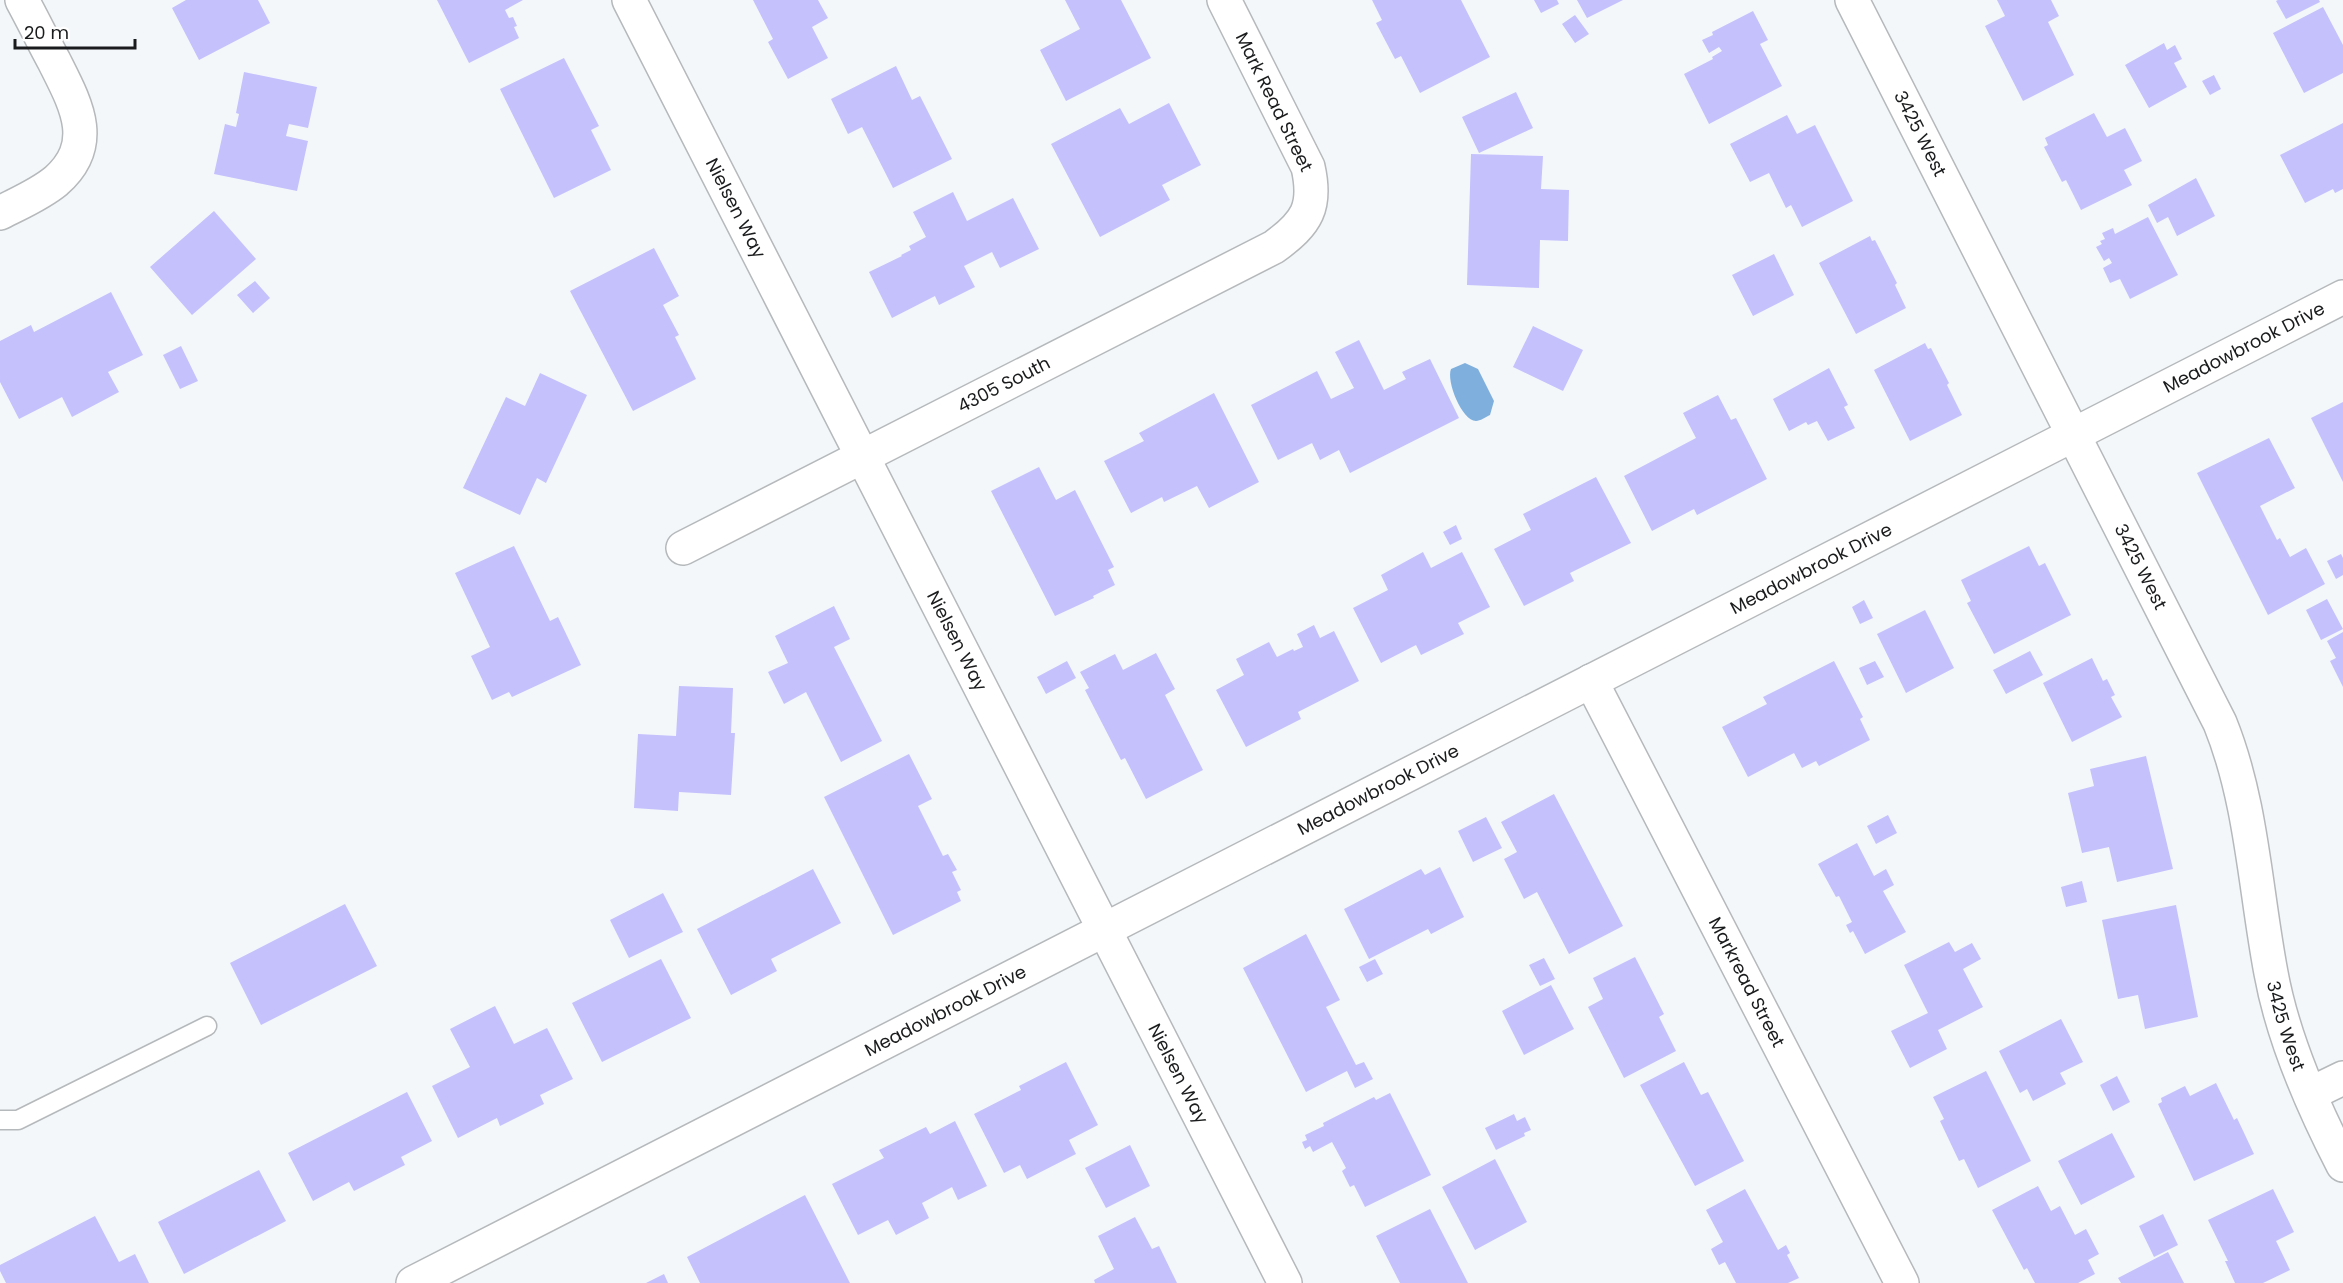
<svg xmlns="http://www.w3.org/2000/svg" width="2343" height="1283" font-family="Poppins,sans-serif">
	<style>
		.water { fill: #7fb0dd }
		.building { fill: #c4c1fd }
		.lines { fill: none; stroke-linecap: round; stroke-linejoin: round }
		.lane-casing { stroke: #b6b9bb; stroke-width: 21 }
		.street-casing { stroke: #b6b9bb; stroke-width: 36 }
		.lane { stroke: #fff; stroke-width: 18 }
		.street { stroke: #fff; stroke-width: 33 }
		.labels { text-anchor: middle; stroke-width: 5; stroke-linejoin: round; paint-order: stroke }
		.street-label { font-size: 18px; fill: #1a1b1c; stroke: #fff }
	</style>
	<rect width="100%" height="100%" fill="#f4f7fa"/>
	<path class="water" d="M 1465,363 L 1478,369 L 1494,401 L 1490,415 C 1486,417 1480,421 1476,421 C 1462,421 1446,381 1451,369 Z"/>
	<path class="building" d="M 186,0 L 258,0 L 270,23 L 199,60 L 172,8 Z
		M 437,0 L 523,0 L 505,10 L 509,18 L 513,17 L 517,26 L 514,27 L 519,38 L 469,63 Z
		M 753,0 L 818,0 L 828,18 L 812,27 L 828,58 L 788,79 L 768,42 L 773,39 Z
		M 1065,0 L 1121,0 L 1151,58 L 1066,101 L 1040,50 L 1080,29 Z
		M 1372,0 L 1461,0 L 1490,57 L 1420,93 L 1401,56 L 1395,59 L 1376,23 L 1382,20 Z
		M 1534,0 L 1557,0 L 1559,4 L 1541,13 Z
		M 1577,0 L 1623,0 L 1587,18 Z
		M 1997,0 L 2051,0 L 2059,16 L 2048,22 L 2074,75 L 2023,101 L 1985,26 L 2005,16 Z
		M 2278,0 L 2319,0 L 2320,2 L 2286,19 L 2276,1 Z
		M 2323,7 L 2343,45 L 2343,73 L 2304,93 L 2273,33 Z
		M 1753,11 L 1768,40 L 1760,44 L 1782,86 L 1709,124 L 1684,74 L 1713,59 L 1712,57 L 1722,51 L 1719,47 L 1709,53 L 1702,40 L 1713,35 L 1712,32 Z
		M 1575,15 L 1589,34 L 1575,43 L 1562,24 Z
		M 2164,43 L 2167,50 L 2175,45 L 2182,59 L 2174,63 L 2187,87 L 2149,108 L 2125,65 Z
		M 564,58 L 599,126 L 591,130 L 611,170 L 554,198 L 500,89 Z
		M 896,66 L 912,100 L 920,96 L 952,159 L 893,188 L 862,127 L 848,134 L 831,99 Z
		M 244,72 L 317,87 L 308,128 L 289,124 L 286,136 L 308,141 L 297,191 L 214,174 L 225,124 L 236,127 L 239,114 L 236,113 Z
		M 2214,75 L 2221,89 L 2210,95 L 2202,81 Z
		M 1516,92 L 1533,128 L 1479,153 L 1462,117 Z
		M 1169,103 L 1201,165 L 1162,185 L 1170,200 L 1100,237 L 1051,144 L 1120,108 L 1129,124 Z
		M 2094,113 L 2107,137 L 2125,128 L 2142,161 L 2124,170 L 2132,185 L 2081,210 L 2066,180 L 2062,182 L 2044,147 L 2048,145 L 2045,138 Z
		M 1787,115 L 1797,134 L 1815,125 L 1853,201 L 1802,227 L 1791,205 L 1786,208 L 1769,173 L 1750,182 L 1730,144 Z
		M 2343,123 L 2343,189 L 2335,193 L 2333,189 L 2305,203 L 2280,155 Z
		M 1471,154 L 1543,156 L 1541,189 L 1569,190 L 1568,241 L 1540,240 L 1539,288 L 1467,285 Z
		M 2196,178 L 2215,216 L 2177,236 L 2168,217 L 2157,223 L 2148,205 Z
		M 953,192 L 967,221 L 1013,198 L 1039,249 L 1000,268 L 992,252 L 964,266 L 975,287 L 939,305 L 935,296 L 892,318 L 869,272 L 902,256 L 901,255 L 911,250 L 909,246 L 926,237 L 913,212 Z
		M 214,211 L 256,259 L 192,315 L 150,267 Z
		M 2148,217 L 2178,275 L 2130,299 L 2120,279 L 2110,283 L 2103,268 L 2112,263 L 2109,258 L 2104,261 L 2096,247 L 2102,244 L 2100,241 L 2105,239 L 2102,233 L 2113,228 L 2115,234 Z
		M 1870,236 L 1872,241 L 1875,240 L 1897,283 L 1895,285 L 1906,308 L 1856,334 L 1819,263 Z
		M 654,248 L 679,296 L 663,305 L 679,335 L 675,337 L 696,379 L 633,411 L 570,291 Z
		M 1774,254 L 1794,295 L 1753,316 L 1732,275 Z
		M 255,281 L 270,298 L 253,313 L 237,295 Z
		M 111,292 L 143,355 L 108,372 L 119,392 L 72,417 L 62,397 L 19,419 L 0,382 L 0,341 L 31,325 L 34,332 Z
		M 1533,326 L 1583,350 L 1563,391 L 1513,367 Z
		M 1359,340 L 1384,390 L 1406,379 L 1402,372 L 1430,359 L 1459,418 L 1350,473 L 1339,450 L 1320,460 L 1312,443 L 1278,460 L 1251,405 L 1317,371 L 1331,399 L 1354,388 L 1335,352 Z
		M 1925,343 L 1928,349 L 1931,348 L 1949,383 L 1947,385 L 1962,415 L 1910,441 L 1874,370 Z
		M 181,346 L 198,381 L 180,389 L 163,355 Z
		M 1829,368 L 1848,405 L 1844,407 L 1855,428 L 1828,441 L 1817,421 L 1808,425 L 1806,422 L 1789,431 L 1773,399 Z
		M 540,373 L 587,395 L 546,483 L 537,478 L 520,515 L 463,488 L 506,397 L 525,406 Z
		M 1214,393 L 1259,482 L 1209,508 L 1197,486 L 1164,502 L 1162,497 L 1131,513 L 1104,461 L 1144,441 L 1139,433 Z
		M 1718,395 L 1731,420 L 1736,418 L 1767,479 L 1697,515 L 1694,509 L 1652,531 L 1624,476 L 1696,438 L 1683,413 Z
		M 2343,402 L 2343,482 L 2311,418 Z
		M 2269,438 L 2295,488 L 2260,506 L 2277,540 L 2280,538 L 2290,557 L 2306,548 L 2325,584 L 2268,615 L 2197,473 Z
		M 1039,467 L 1056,500 L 1075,490 L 1114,567 L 1108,570 L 1115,585 L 1093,596 L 1094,598 L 1055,616 L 991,491 Z
		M 1596,477 L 1631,543 L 1570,573 L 1574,581 L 1524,606 L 1494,549 L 1531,530 L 1523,514 Z
		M 1456,525 L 1462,539 L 1450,545 L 1443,532 Z
		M 514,546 L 550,621 L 558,617 L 581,665 L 512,697 L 509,692 L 492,700 L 471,656 L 490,647 L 455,573 Z
		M 2029,546 L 2039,566 L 2045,563 L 2071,615 L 1994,654 L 1967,603 L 1971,601 L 1961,580 Z
		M 1423,552 L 1431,568 L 1462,552 L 1490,607 L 1458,623 L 1464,634 L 1421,655 L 1416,645 L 1381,663 L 1353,608 L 1388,590 L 1381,575 Z
		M 2341,554 L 2343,558 L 2343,575 L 2336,579 L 2327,561 Z
		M 2327,599 L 2343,629 L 2321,640 L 2306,610 Z
		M 1864,600 L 1873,618 L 1860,624 L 1852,607 Z
		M 834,606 L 850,639 L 834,647 L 882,741 L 841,762 L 806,692 L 784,704 L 768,672 L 788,663 L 775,636 Z
		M 1925,610 L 1954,668 L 1906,693 L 1877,634 Z
		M 1314,625 L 1320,638 L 1334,631 L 1359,681 L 1298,712 L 1301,719 L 1246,747 L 1216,690 L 1244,675 L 1236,659 L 1269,642 L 1277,657 L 1293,649 L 1294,651 L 1303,647 L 1297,634 Z
		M 2343,632 L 2343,687 L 2330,661 L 2336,658 L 2327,641 Z
		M 2030,651 L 2043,675 L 2006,694 L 1993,670 Z
		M 1156,653 L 1175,689 L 1165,695 L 1203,770 L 1146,799 L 1125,758 L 1121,760 L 1085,690 L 1089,688 L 1080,672 L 1115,654 L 1123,670 Z
		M 2092,658 L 2103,681 L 2107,679 L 2115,695 L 2111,697 L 2122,717 L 2072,742 L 2043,683 Z
		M 1067,661 L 1076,678 L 1046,694 L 1037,677 Z
		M 1834,661 L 1863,717 L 1860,719 L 1870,740 L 1819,766 L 1816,761 L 1802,768 L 1794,753 L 1748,777 L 1722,727 L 1767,704 L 1763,697 Z
		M 1875,661 L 1884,677 L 1867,685 L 1859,668 Z
		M 679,686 L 733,688 L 731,733 L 735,733 L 731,795 L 679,792 L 678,811 L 634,808 L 638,734 L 676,736 Z
		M 909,754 L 932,799 L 918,806 L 943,856 L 948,854 L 957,870 L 952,872 L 961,890 L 957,892 L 961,901 L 893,935 L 824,797 Z
		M 2146,756 L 2173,869 L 2117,882 L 2109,847 L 2082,853 L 2068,793 L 2094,786 L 2090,769 Z
		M 1554,794 L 1623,926 L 1569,954 L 1537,892 L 1524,899 L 1504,859 L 1517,852 L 1501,822 Z
		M 1888,815 L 1897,833 L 1876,844 L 1867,826 Z
		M 1486,817 L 1502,848 L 1473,862 L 1458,831 Z
		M 1857,843 L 1874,876 L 1886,869 L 1894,885 L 1883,891 L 1906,932 L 1865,954 L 1853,931 L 1850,933 L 1846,925 L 1852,922 L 1839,896 L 1836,897 L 1818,864 Z
		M 1440,867 L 1464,917 L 1431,934 L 1428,929 L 1369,959 L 1344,909 L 1421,869 L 1425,875 Z
		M 813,869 L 841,923 L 771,959 L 777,971 L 731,995 L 697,929 Z
		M 2082,881 L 2087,902 L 2066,907 L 2061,887 Z
		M 663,893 L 683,932 L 629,958 L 610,920 Z
		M 345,904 L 377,966 L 261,1025 L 230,963 Z
		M 2176,905 L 2198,1017 L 2145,1029 L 2138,995 L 2118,999 L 2102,920 Z
		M 1306,934 L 1340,1000 L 1326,1007 L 1356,1065 L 1364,1062 L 1373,1079 L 1355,1088 L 1347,1071 L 1306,1092 L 1243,968 Z
		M 1949,942 L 1955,952 L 1972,943 L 1981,959 L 1963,969 L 1983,1007 L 1938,1030 L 1947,1049 L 1910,1068 L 1891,1031 L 1928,1013 L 1904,965 Z
		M 1635,957 L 1664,1014 L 1659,1017 L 1676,1051 L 1624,1078 L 1588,1007 L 1603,999 L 1593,978 Z
		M 1544,958 L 1555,979 L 1540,986 L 1529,965 Z
		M 661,959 L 691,1018 L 602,1062 L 572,1003 Z
		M 1375,959 L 1383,974 L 1367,982 L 1359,967 Z
		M 1551,985 L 1574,1029 L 1524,1055 L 1502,1011 Z
		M 495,1006 L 514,1044 L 547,1028 L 573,1079 L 540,1095 L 544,1104 L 500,1126 L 497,1118 L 458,1138 L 432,1086 L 470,1067 L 450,1029 Z
		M 2061,1019 L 2083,1062 L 2060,1073 L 2066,1084 L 2033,1101 L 2027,1089 L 2020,1093 L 1999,1051 Z
		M 1066,1062 L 1098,1125 L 1069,1140 L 1076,1154 L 1027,1179 L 1020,1165 L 1004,1173 L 974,1114 L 1021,1090 L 1019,1086 Z
		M 1684,1062 L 1701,1095 L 1708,1092 L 1744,1161 L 1695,1186 L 1640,1085 Z
		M 1986,1071 L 2031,1161 L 1978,1188 L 1964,1159 L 1959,1161 L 1940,1121 L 1944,1119 L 1933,1097 Z
		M 2117,1076 L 2130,1102 L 2113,1111 L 2100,1085 Z
		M 2216,1083 L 2234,1120 L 2237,1118 L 2254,1154 L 2194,1181 L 2158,1104 L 2162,1102 L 2161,1098 L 2185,1086 L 2190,1096 Z
		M 407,1092 L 432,1141 L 401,1157 L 405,1165 L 354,1191 L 349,1182 L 313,1201 L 288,1153 Z
		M 1390,1093 L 1431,1175 L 1365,1207 L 1354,1185 L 1350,1187 L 1342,1171 L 1346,1168 L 1332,1142 L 1313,1152 L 1310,1146 L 1305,1149 L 1302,1142 L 1307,1140 L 1305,1135 L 1324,1126 L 1323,1123 L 1374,1097 L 1376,1100 Z
		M 1514,1114 L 1517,1121 L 1525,1117 L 1531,1130 L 1524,1133 L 1525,1136 L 1496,1150 L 1485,1128 Z
		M 955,1121 L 987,1186 L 958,1200 L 952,1187 L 922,1203 L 929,1218 L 896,1235 L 888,1220 L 858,1235 L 832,1184 L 884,1158 L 879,1150 L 926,1127 L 930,1134 Z
		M 2112,1133 L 2135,1177 L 2081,1205 L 2058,1161 Z
		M 1130,1145 L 1150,1186 L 1106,1208 L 1085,1168 Z
		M 1495,1159 L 1527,1222 L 1475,1250 L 1442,1187 Z
		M 259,1170 L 286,1221 L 184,1274 L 158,1222 Z
		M 2038,1186 L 2051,1211 L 2060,1206 L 2075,1235 L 2086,1229 L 2099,1254 L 2088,1260 L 2095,1274 L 2078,1283 L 2035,1283 L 2027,1268 L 2024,1270 L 1992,1210 Z
		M 1745,1189 L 1778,1250 L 1786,1245 L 1790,1253 L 1787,1255 L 1799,1278 L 1788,1283 L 1736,1283 L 1725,1262 L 1719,1265 L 1711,1249 L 1723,1242 L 1706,1210 Z
		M 2273,1189 L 2294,1232 L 2276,1241 L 2290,1270 L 2263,1283 L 2235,1283 L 2225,1261 L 2228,1261 L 2208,1220 Z
		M 805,1195 L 850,1283 L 700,1283 L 687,1257 Z
		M 1430,1209 L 1468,1283 L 1400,1283 L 1376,1236 Z
		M 2163,1214 L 2178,1245 L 2154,1257 L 2139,1226 Z
		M 95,1216 L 119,1262 L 135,1254 L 149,1283 L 6,1283 L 0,1271 L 0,1265 Z
		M 1135,1217 L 1152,1249 L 1159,1246 L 1177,1283 L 1095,1283 L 1094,1280 L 1114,1269 L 1098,1236 Z
		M 2168,1252 L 2184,1283 L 2121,1283 L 2118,1278 Z
		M 664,1274 L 668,1283 L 646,1283 Z"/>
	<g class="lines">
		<g class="lane-casing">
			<path id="lane" d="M 0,1120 L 18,1120 L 207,1026"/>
		</g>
		<g class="street-casing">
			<g id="street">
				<path id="s1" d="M 629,0 L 1285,1283"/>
				<path id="s2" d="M 1852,0 L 2220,723 C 2252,802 2255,889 2271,973 C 2283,1039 2312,1105 2343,1165"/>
				<path d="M 0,213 C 19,203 39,195 56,181 C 99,143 75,103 54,61 C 43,41 33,20 22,0"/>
				<path id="s3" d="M 683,548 L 1274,247 C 1307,223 1317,207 1308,167 L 1224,0"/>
				<path id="s4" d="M 1591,681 L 1902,1283"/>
				<path d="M 2310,1094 L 2343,1078"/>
				<path id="s5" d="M 413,1283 L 2343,297"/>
			</g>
		</g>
		<use href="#lane" class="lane"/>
		<use href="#street" class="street"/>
	</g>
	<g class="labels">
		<g class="street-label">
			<text transform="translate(1274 102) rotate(64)" y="6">Mark Read Street</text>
			<text dy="6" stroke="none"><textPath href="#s2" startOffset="150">3425 West</textPath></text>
			<text dy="6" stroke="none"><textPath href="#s1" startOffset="234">Nielsen Way</textPath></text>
			<text dy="6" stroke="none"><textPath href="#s5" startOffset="2056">Meadowbrook Drive</textPath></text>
			<text dy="6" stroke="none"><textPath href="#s3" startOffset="360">4305 South</textPath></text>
			<text dy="6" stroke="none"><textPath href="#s2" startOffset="636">3425 West</textPath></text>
			<text dy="6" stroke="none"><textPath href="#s5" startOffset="1570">Meadowbrook Drive</textPath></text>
			<text dy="6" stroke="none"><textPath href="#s1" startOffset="720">Nielsen Way</textPath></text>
			<text dy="6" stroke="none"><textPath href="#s5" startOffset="1084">Meadowbrook Drive</textPath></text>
			<text dy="6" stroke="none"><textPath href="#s4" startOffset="339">Markread Street</textPath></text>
			<text dy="6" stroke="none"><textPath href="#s5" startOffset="598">Meadowbrook Drive</textPath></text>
			<text dy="6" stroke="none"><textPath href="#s2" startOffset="1122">3425 West</textPath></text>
			<text dy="6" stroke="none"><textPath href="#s1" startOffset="1206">Nielsen Way</textPath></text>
		</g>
	</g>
	<path d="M15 39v9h120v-9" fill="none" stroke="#1a1b1c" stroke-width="3"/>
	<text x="24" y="39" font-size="18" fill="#1a1b1c" stroke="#ffffff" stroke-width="4.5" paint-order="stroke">20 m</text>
</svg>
